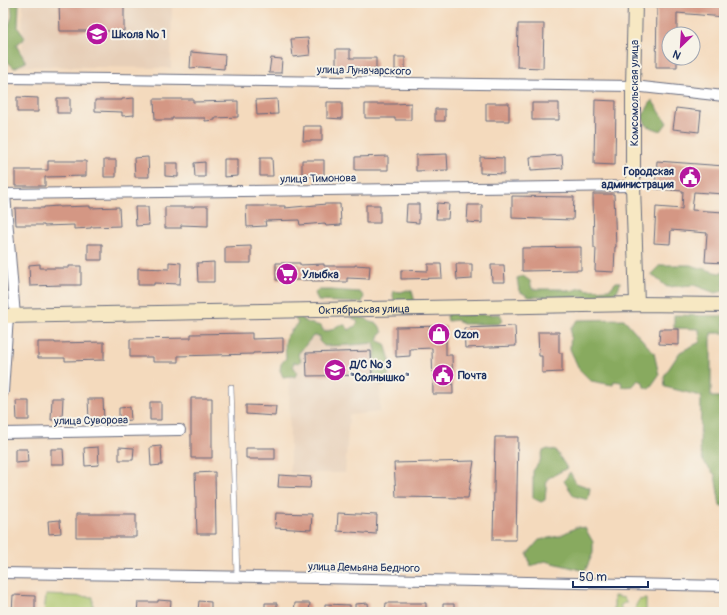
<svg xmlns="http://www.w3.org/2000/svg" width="727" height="615" font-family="Pangolin,sans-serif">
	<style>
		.built { fill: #e7cfb8 }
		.green { fill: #abc56b; stroke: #637a64 }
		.forest { fill: #88aa5f; stroke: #526c5e }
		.building { fill: #d49784 }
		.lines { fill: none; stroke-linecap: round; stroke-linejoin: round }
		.lane-casing { stroke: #676b7f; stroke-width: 6 }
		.street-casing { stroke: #676b7f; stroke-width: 12 }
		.secondary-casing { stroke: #676b7f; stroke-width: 16 }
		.lane { stroke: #fff; stroke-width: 5 }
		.street { stroke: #fff; stroke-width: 10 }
		.secondary { stroke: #f7e8c3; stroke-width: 14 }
		.labels { text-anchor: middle; stroke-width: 4; stroke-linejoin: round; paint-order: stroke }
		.poi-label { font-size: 11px; font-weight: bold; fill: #1b2f5e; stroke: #f7f3e8; text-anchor: start }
		.street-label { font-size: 11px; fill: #1b2f5e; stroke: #f7f3e8 }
	</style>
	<rect width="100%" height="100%" fill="#f7f3e8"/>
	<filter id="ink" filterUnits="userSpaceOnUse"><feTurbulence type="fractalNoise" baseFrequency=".025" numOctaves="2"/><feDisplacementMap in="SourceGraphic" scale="8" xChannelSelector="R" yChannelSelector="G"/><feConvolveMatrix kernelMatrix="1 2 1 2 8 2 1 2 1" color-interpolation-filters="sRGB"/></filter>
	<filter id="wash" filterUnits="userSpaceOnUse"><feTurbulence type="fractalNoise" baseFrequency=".012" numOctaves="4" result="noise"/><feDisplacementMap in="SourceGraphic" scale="16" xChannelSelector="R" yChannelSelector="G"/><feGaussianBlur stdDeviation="0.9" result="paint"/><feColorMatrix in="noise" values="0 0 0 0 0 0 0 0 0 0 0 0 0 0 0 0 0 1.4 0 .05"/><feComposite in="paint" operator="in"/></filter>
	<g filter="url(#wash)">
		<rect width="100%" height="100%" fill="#f4dabd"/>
		<path class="built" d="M 23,3 L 172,3 L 171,68 L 22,66 Z
			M 289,328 L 381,328 L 380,412 L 349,415 L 345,473 L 290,473 Z"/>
		<path class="green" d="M 46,595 L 93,597 L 93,612 L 44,612 Z
			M 614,596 L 624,598 L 627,603 L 624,603 L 620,606 L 623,612 L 614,612 Z
			M 646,599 L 646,612 L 632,612 L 635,610 L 636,605 L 639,600 Z"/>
		<path class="forest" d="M 11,3 L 19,3 L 18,28 L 25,38 L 16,45 L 26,62 L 14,68 L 4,58 L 3,41 L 3,36 L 9,25 L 12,16 Z
			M 652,100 L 667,123 L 661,131 L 647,126 L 642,117 Z
			M 660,265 L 690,265 L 719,273 L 724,272 L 724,291 L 715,293 L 694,285 L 667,287 L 651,274 Z
			M 523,276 L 530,281 L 532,289 L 561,289 L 570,291 L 582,288 L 589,290 L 610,289 L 616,282 L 621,282 L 617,291 L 608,297 L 529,297 L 519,291 L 517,278 Z
			M 318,290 L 331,290 L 359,292 L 364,296 L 362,303 L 318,301 L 315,293 Z
			M 407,290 L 412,291 L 415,302 L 402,302 L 394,300 L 393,295 L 394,291 L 401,292 Z
			M 457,311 L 460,315 L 471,315 L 500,314 L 503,320 L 499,324 L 463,324 L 457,320 L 448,321 L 447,316 L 450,312 Z
			M 354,314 L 357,314 L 359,317 L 367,319 L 370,322 L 378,324 L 383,332 L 380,334 L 378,341 L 385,344 L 390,360 L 387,382 L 383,386 L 378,382 L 373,383 L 373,365 L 376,351 L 374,343 L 352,345 L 324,346 L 319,341 L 320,336 L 313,336 L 298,354 L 301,360 L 299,363 L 294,362 L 293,366 L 297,372 L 295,377 L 292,376 L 283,377 L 280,370 L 281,364 L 286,358 L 285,343 L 287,336 L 298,323 L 295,319 L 294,316 L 299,315 C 303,323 313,324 321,326 L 324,332 L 331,330 L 339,325 L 345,325 L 349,330 L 355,326 L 358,323 L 356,320 L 352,318 Z
			M 674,315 L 724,316 L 724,333 L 711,333 L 711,397 L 724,397 L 724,506 L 720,506 L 715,475 L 703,461 L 700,450 L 701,396 L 665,387 L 664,376 L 680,352 L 700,342 L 699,329 L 674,328 Z
			M 624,319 L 654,353 L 659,375 L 649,389 L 644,387 L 643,382 L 638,380 L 633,386 L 623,387 L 621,382 L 614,381 L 613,385 L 591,381 L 579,369 L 570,349 L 571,328 L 578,320 Z
			M 548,449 L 556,451 L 567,468 L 547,479 L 545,500 L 541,502 L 533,498 L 533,471 L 540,461 L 543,451 Z
			M 570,472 L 576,483 L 590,488 L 588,500 L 574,496 L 564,481 Z
			M 577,527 L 585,528 L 593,542 L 593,553 L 585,571 L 545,561 L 531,566 L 527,554 L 539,540 L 559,536 Z"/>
		<g id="blocks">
			<path class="building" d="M 59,3 L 124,3 L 124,31 L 60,31 Z
				M 687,3 L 724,3 L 724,17 L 677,13 L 677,34 L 669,34 L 669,58 L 677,58 L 677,67 L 656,67 L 657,5 L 687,5 Z
				M 518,24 L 544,24 L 543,68 L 517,67 Z
				M 308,38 L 310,55 L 293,57 L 291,39 Z
				M 336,49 L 350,49 L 350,58 L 376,58 L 376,70 L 362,70 L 362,69 L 336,69 Z
				M 191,52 L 225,55 L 224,69 L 200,67 L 190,68 Z
				M 395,57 L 405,57 L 405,70 L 395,70 Z
				M 271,58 L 282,59 L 281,73 L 269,73 Z
				M 17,97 L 38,98 L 38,112 L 17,112 Z
				M 57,98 L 70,98 L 70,113 L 57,113 Z
				M 134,98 L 134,115 L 122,116 L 122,112 L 95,111 L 95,100 L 122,100 L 122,99 Z
				M 154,99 L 193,99 L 193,102 L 238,101 L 238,117 L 215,118 L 215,120 L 205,121 L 205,118 L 172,118 L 172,120 L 155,120 Z
				M 277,99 L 278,114 L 257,115 L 256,100 Z
				M 595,100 L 616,101 L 615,165 L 594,164 Z
				M 327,102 L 342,102 L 342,119 L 327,118 Z
				M 411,103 L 411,120 L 395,120 L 395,118 L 365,118 L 365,104 L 395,104 Z
				M 486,103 L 509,103 L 509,121 L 486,121 Z
				M 532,103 L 559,103 L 559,120 L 532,120 Z
				M 676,108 L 701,111 L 699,132 L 673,129 Z
				M 435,109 L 445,109 L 445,121 L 435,121 Z
				M 304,126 L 322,126 L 322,141 L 303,141 Z
				M 447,154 L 448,170 L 416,171 L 416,155 Z
				M 562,155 L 563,168 L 531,170 L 530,157 Z
				M 388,156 L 388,170 L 355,170 L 355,157 Z
				M 148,157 L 149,177 L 135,177 L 134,158 Z
				M 480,157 L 504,158 L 504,174 L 480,173 Z
				M 260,158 L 272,158 L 273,176 L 260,176 Z
				M 224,159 L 238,159 L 238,176 L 224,177 Z
				M 104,160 L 116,160 L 116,177 L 104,177 Z
				M 302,160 L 324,160 L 324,175 L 302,176 Z
				M 48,161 L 86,161 L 86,176 L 45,177 L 45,186 L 15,186 L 15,170 L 48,170 Z
				M 657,161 L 724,166 L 724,194 L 694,192 L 692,210 L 724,212 L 724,263 L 705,262 L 707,233 L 671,230 L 670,244 L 654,243 L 656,207 L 682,209 L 683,191 L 655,189 Z
				M 205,162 L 205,177 L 195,177 L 194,163 Z
				M 165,163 L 178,163 L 178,177 L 165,176 Z
				M 593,194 L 614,194 L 616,247 L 615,247 L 614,272 L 595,271 L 596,248 L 594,248 Z
				M 512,196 L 574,197 L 573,220 L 512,218 Z
				M 437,203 L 449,204 L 448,219 L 436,219 Z
				M 326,204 L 340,204 L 341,225 L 326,226 L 325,223 L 300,225 L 299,220 L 265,221 L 266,226 L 247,227 L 246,206 L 285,206 L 285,208 Z
				M 407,204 L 419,204 L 419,223 L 406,222 Z
				M 366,205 L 380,205 L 380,223 L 366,223 Z
				M 468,205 L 482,205 L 482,223 L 467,222 Z
				M 59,206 L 59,207 L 90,206 L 90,208 L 119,207 L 120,226 L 91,227 L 91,228 L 74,229 L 74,225 L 44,226 L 44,225 L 16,225 L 15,208 L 44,208 L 44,207 Z
				M 194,206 L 208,206 L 208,226 L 181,225 L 181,228 L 165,228 L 165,207 L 194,207 Z
				M 135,207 L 148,207 L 149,225 L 136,226 Z
				M 88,244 L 102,244 L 102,260 L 88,260 Z
				M 251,246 L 251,263 L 225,263 L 225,247 Z
				M 581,247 L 581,270 L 522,271 L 522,248 Z
				M 169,262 L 181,263 L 180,284 L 154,283 L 154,285 L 138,285 L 138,268 L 169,269 Z
				M 214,262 L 214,282 L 198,282 L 197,263 Z
				M 276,263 L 300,263 L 300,265 L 324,264 L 324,266 L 355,266 L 355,265 L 370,266 L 369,279 L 347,278 L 347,282 L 332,282 L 332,281 L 312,281 L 312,280 L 276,280 Z
				M 40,264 L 40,268 L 69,268 L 69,266 L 81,266 L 81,285 L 62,285 L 30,286 L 29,265 Z
				M 428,264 L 441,264 L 442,278 L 401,279 L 401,270 L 428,271 Z
				M 456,264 L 472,264 L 472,279 L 457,280 Z
				M 491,265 L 504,265 L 505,282 L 492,282 Z
				M 446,326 L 446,355 L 452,355 L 453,394 L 433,394 L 432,348 L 410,349 L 410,356 L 396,357 L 396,327 Z
				M 515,326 L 516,346 L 465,348 L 464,328 Z
				M 660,329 L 679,329 L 679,345 L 659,344 Z
				M 538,332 L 559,332 L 559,353 L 562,353 L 562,372 L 542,373 L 542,356 L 539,356 Z
				M 252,333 L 252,339 L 283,338 L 283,352 L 253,353 L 253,354 L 178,356 L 178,362 L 153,362 L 153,357 L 130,357 L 130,339 L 191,338 L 191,334 Z
				M 38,342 L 55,342 L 55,343 L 104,342 L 104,360 L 65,361 L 65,358 L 38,358 Z
				M 371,351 L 372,375 L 307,376 L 306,353 Z
				M 52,398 L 63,398 L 62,420 L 51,420 Z
				M 191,398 L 212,398 L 212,458 L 191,458 Z
				M 88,399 L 103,399 L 104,419 L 89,420 Z
				M 16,401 L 29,401 L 29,420 L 17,420 Z
				M 150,402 L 161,402 L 161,420 L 150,420 Z
				M 246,405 L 276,406 L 275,416 L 246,414 Z
				M 130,407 L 131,420 L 119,421 L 119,408 Z
				M 495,437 L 518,437 L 516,540 L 493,540 Z
				M 161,446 L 162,465 L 151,466 L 150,447 Z
				M 98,447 L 99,465 L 85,466 L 84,448 Z
				M 119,447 L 134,448 L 133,460 L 119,460 Z
				M 246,448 L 275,448 L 275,459 L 249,459 L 249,458 L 246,458 Z
				M 15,449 L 27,449 L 28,462 L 15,463 Z
				M 51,449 L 63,449 L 64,464 L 51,464 Z
				M 474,461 L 468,498 L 396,497 L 394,463 Z
				M 215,472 L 216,534 L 197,534 L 195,473 Z
				M 279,475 L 311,477 L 310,488 L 278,487 Z
				M 276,513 L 312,514 L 311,530 L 275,528 Z
				M 338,513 L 377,515 L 376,534 L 337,531 Z
				M 76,514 L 136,514 L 136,537 L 76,537 Z
				M 60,520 L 61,533 L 49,534 L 48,521 Z
				M 13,595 L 35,596 L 35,612 L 12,612 Z
				M 158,600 L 171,601 L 170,612 L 137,612 L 138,602 L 158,602 Z
				M 199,601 L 211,602 L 211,611 L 198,610 Z
				M 265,603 L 277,603 L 277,612 L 265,612 Z
				M 295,603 L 310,603 L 309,612 L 294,612 Z
				M 368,603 L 369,612 L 355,612 L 355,604 Z
				M 386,603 L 426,603 L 426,612 L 385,612 Z
				M 325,604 L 350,605 L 350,612 L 325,612 Z
				M 443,604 L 454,604 L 454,612 L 443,612 Z"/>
		</g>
	</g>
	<g filter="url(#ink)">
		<use href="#blocks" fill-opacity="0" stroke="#676b7f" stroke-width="1"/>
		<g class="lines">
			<g class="lane-casing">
				<path id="lane" d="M 231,387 L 237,576"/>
			</g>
			<g class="street-casing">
				<path id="street" d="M 3,78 L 112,79 L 633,86 L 724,96
					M 3,194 L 633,186
					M 5,194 L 15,316
					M 3,392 L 8,316
					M 3,433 L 180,430
					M 3,573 L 320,578 L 724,586"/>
			</g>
			<g class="secondary-casing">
				<g id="secondary">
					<path d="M 635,3 L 633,86 L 633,186 L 637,304"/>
					<path id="s1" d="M 3,316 L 637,304 L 724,305"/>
				</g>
			</g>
			<use href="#lane" class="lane"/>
			<use href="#street" class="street"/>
			<use href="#secondary" class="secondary"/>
		</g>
	</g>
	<defs>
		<g id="school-disc" transform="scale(1.15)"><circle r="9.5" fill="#b5179e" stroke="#f7f3e8"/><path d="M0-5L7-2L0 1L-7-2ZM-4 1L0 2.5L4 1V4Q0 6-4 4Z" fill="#fff"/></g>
		<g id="civic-disc" transform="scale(1.15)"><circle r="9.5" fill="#b5179e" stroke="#f7f3e8"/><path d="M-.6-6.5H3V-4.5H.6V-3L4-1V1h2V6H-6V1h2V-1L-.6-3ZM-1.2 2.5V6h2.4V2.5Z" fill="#fff"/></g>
		<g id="supermarket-disc" transform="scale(1.15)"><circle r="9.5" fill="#b5179e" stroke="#f7f3e8"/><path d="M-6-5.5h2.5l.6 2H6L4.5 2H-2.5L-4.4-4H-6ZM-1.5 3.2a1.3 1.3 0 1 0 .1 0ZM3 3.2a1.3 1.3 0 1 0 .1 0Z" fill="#fff"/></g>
		<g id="shop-disc" transform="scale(1.15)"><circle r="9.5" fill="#b5179e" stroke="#f7f3e8"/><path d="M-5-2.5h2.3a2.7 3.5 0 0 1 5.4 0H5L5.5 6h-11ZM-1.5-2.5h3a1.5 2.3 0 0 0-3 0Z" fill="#fff"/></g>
	</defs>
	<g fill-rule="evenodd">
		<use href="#school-disc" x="97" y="34"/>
		<use href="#civic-disc" x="690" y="177"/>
		<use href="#supermarket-disc" x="287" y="274"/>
		<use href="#shop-disc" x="439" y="334"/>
		<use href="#school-disc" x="335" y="370"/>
		<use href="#civic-disc" x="443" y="375"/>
	</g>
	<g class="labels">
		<g class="poi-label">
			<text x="112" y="38">Школа № 1</text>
			<text x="674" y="175" text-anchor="end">Городская<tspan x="674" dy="13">администрация</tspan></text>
			<text x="302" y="278">Улыбка</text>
			<text x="454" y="338">Ozon</text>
			<text x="350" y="368">Д/С № 3<tspan x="350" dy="13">"Солнышко"</tspan></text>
			<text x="458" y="379">Почта</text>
		</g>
		<g class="street-label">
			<text transform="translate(364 70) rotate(1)" y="4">улица Луначарского</text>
			<text transform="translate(634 93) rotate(-90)" y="4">Комсомольская улица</text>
			<text transform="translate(318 178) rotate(-1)" y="4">улица Тимонова</text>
			<text dy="4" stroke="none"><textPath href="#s1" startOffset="361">Октябрьская улица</textPath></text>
			<text transform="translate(91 420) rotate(-1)" y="4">улица Суворова</text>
			<text transform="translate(364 567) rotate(1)" y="4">улица Демьяна Бедного</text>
		</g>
	</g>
	<rect width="727" height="615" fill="none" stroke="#f7f3e8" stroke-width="16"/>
	<g transform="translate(681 46) rotate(205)"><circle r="19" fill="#f7f3e8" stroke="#9fa5b1"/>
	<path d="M0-3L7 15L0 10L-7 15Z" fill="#b5179e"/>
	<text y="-6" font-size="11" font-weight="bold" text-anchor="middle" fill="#1b2f5e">N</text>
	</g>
	<path d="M573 581v6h75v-6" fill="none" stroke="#1b2f5e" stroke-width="2"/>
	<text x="579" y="581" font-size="12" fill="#1b2f5e" stroke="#f7f3e8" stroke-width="3" paint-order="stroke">50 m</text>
</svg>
